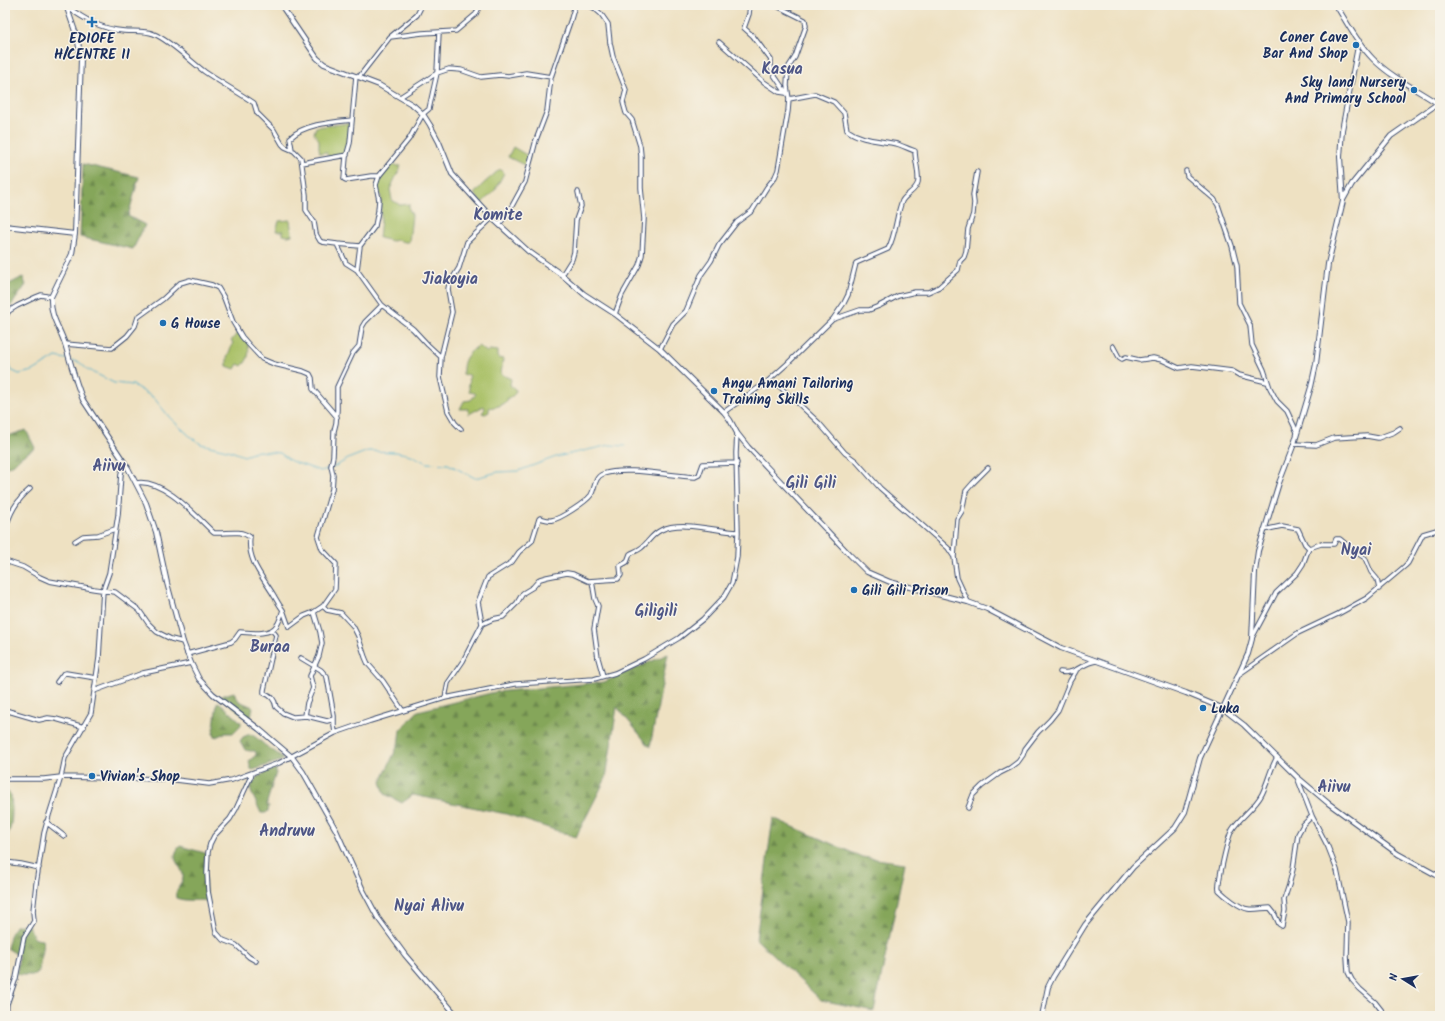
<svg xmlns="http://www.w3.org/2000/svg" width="1445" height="1021" font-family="Kalam,sans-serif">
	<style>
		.grass { fill: #a7bf64; stroke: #617761 }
		.forest { fill: url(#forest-firs); stroke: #506a5c }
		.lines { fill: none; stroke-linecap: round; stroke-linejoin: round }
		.stream { stroke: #4cadcb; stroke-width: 1 }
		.minor-casing { stroke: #3b4a6d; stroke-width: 5.5 }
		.tertiary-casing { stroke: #3b4a6d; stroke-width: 6 }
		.minor { stroke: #fff; stroke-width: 3.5 }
		.tertiary { stroke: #fff; stroke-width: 4 }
		.poi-dot { fill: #1f6fb2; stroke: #f7f3e8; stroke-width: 1.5 }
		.labels { text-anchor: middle; stroke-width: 3; stroke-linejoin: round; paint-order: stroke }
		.poi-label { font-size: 14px; font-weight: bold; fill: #1b2f5e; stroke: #f7f3e8; text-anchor: start }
		.quarter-label { font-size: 16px; font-weight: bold; fill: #4e5686; stroke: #f7f3e8 }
	</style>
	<defs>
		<pattern id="forest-firs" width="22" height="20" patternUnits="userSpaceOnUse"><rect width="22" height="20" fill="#85a65a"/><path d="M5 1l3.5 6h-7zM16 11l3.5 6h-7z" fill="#6c884e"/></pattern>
	</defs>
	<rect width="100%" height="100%" fill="#f7f3e8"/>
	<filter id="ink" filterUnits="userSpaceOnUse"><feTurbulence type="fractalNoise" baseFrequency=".025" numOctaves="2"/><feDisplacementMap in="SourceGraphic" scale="8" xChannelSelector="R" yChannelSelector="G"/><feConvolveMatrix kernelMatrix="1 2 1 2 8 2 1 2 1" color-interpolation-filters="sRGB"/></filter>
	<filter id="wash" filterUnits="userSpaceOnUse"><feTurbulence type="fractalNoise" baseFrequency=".012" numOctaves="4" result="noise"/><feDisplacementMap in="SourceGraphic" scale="16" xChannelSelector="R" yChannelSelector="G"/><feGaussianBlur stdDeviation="0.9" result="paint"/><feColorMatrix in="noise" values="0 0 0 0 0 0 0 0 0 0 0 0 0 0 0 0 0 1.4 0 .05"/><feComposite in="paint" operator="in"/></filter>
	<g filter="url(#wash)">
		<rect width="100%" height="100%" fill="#eee1c2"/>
		<path class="grass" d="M 350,123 L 348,142 L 344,155 L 329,158 L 326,152 L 320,153 L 319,148 L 319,140 L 314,133 L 316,127 Z
			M 513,147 L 530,157 L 526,166 L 508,157 Z
			M 391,165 L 401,166 L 390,189 L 392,200 L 400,205 L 409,204 L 409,209 L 412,215 L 409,242 L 404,242 L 398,240 L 392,241 L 379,238 L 381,219 L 381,195 L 377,192 C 377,181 383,172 391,165 Z
			M 500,169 L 504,173 L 495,190 L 482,203 L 474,194 L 482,185 Z
			M 290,220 L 292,235 L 288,236 L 283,235 L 283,231 L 276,231 L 279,221 Z
			M 238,332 L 242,339 L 247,338 C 249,349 251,358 242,366 L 238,364 L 235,369 L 227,366 L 227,358 L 233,342 L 231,341 Z
			M 478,346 L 487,352 L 489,350 L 498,351 L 498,358 L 503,359 L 501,374 L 511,379 L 510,385 L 516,390 C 515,395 512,397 507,398 L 507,401 L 499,406 L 489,408 L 489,412 L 485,414 L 482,413 L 485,409 L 484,406 L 469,414 L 468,411 L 468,409 L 460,409 L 464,401 L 471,400 L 476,394 L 474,393 L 469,392 L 469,385 L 468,384 L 470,382 L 468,380 L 470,376 L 467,374 L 465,375 L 463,374 C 462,360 467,354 478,346 Z"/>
		<path class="forest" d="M 83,164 L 139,177 L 128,216 L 145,225 L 133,249 L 80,237 Z
			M 23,277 L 26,285 L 5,314 L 5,286 Z
			M 26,430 L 35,448 L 21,457 L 14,464 L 5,468 L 5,437 Z
			M 668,654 L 650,747 L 617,707 L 606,778 L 576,837 L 506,814 L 413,795 L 402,803 L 385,794 L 381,782 L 398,745 L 400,730 L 418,711 L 495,692 L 604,682 Z
			M 234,692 L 239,701 L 253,707 L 250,721 L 221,696 Z
			M 219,702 L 241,722 L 241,725 L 233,733 L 225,733 L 216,737 L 213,734 L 217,703 Z
			M 250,734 C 258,737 262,744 269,748 C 274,752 278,753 283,758 L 283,760 L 253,770 L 251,769 L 249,762 L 250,760 L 256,755 L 256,753 L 255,751 L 250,751 L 245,750 L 240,741 L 243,737 Z
			M 276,768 L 276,773 L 267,802 L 267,805 L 269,806 L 268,811 L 266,813 L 261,813 L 251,792 L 251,787 L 257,777 Z
			M 7,791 L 11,795 C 12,808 14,828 5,839 L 5,792 Z
			M 773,818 L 862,857 L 905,863 L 874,1011 L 821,1000 L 756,939 Z
			M 180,846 L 205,853 L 205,885 L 207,901 C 197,899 187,902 176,898 C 174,890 182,885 183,878 C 184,865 167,861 180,846 Z
			M 20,925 L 29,926 C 34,935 30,939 42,940 L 43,942 L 39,971 L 36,975 L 19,975 L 17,973 L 19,956 L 7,948 L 10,936 L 15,926 Z"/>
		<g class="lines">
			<path class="stream" d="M 5,357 L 11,370 L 19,374 L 33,371 L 56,357 L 66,359
				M 72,361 L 79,362 L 87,369 L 114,383 L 133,385 L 154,398 L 170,418 L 192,438 L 201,444 L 231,451 L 244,456 L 258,451 L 280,453 L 291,461 L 320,471 L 329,469
				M 332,468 L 350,458 L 368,451 L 396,452 L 411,455 L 427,463 L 448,464 L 475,478 L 498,472 L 518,471 L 556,457 L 610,445 L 625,446"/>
		</g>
	</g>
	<g filter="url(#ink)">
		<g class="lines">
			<g class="minor-casing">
				<path id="minor" d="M 588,5 L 594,8 L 601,14 L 608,24 L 610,43 L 613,57 L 626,90 L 623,102 L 624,106 L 626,113 L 632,120 L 640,146 L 641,156 L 641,188 L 644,219 L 642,255 L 639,265 L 622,295 L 615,314
					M 750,5 L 749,14 L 744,28 L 753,36 L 771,60 L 771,68 L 774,75 L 787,94
					M 66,6 C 84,19 100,29 124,31 C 133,32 144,30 154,34 C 172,42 189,60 205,72 C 221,83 238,92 254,103 L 257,113 L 274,130 L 282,144 L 285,147 L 294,151 L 301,158 L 306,195 L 306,210 L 314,222 L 316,234 L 320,241 L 322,242 L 337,244 L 346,263 L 357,270
					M 439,32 L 437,73 L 429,109 L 423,114 L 409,139 L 379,176 L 376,185 L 379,200 L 378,211 L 375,226 L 360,246 L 357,270 L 382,305 L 413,329 L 428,345 L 441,357
					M 390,37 L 422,33 L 456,31 L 476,14 L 480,5
					M 719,42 L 764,82 L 779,92 L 786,93
					M 356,76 L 350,143 L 346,157 L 344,179 L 346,180 L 371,176 L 379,176
					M 359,77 L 390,37 L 417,15 L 422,5
					M 400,97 L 437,73 L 449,69 L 461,70 L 481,77 L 500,75 L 508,76 L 526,73 L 551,77
					M 292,150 L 290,138 C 304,124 333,122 352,120
					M 302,163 L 347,155
					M 1186,171 L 1187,176 L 1214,199 L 1218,205 L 1232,246 L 1237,266 L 1239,303 L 1250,325 L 1252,345 L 1264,370 L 1270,388 L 1277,401 L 1287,411 L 1297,432
					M 499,224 L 507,215 L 525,182 L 536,140 L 547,111 L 551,77 L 571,19 L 575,5
					M 337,244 L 360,246
					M 562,275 L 572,259 L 574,252 L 576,220 L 581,206 L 578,192
					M 382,305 L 365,322 L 362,327 L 359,346 L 353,353 L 337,387 L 337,410 L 336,423 L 334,431 L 333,456 L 331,466 L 333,475 L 332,489 L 318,537 L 322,549 L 336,564 L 335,589 L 323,606 L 327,610 L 341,613 L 353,626 L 358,636 L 365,657 L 368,664 L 383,681 L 403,711
					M 5,317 L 9,311 L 17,306 L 36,297 L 41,295 L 51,297
					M 834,319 L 860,310 L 869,310 L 879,306 L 898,296 L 915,292 L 928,292 L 939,287 L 958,270 L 960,261 L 964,257 L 966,251 L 968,229 L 973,214 L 974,203 L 973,195 L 977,172
					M 65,344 L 112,348 L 127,336 L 135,326 L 138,317 L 163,299 L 180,283 L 190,280 L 212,285 L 218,288 L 224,298 L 233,322 L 242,337 L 249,345 L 262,359 L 274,364 L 303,371 L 310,374 L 312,378 L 313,389 L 337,417
					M 1113,346 L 1119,357 L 1122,359 L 1126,357 L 1139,360 L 1153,358 L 1162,360 L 1179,368 L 1192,366 L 1232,371 L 1239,375 L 1267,382
					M 660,349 L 673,324 L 686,311 L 701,275 L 711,261 L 719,245 L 737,222 L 752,211 L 767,187 L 775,177 L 778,170 L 788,111 L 789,99 L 787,86 L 788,68 L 795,57 L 806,26 L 805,20 L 775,5
					M 768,381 L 787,364 L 833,319 L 844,303 L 848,295 L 856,263 L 888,249 C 896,235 896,216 902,201 C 906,194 916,191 918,182 C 919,171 915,161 915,151 C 909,149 903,146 897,144 C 879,140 862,141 847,130 L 844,113 L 834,102 L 815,94 L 789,99
					M 724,412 L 768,381 L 779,386 L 801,406 L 819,423 L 845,453 L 856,461 L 880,488 L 948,548 L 954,557 L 957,578 L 968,602
					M 461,429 L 455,423 L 448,411 L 440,377 L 441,357 L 452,312 L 448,289 L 449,284 L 459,268 L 467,242 L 492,218
					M 1294,444 L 1316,445 L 1334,438 L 1367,436 L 1378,438 L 1394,432 L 1400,428
					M 136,483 C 163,478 196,516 214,533 C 227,534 239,529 250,537 C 247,560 262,576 273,594 C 276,599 279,605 283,610 C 281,615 280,621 277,625 C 270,636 251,633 240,632 L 235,639 L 231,642 L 187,654
					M 5,530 C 10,513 16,501 30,489
					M 1264,530 L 1282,526 L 1298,529 L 1305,544 L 1309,548
					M 75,541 L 83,536 L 98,535 L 115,529
					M 954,557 L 957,519 L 962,511 L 966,491 L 973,483 L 988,468
					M 5,561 L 23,567 L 40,577 L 49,581 L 94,589 L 115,592 L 139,610 L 148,623 L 157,632 L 171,639 L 183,642
					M 592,581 L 595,599 L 598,606 L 594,629 L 598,658 L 603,676
					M 283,610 L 289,627 L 304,616 L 314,612
					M 482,624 L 493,619 L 503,617 L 517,603 L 523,593 L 533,587 L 540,579 L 547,577 L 567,573 L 573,574 L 588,581 L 618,579 L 621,575 L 620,566 L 627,562 L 630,554 C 633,552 637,551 641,548 C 648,543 652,534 661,530 C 682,520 715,531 738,532
					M 272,630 L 276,635 L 264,690 L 264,693 C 271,695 275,700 276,707 L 283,713 L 293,717 L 307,716 L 327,721 L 334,719
					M 1252,638 L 1276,593 L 1297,573 L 1303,564 L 1309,548 L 1321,544 L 1334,544 L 1336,539 L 1340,539 L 1354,551 L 1365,558 L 1371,572 L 1377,579 L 1379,589
					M 301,658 L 321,670 L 327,677 L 334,716 L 334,725 L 335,733
					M 1060,672 C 1077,675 1081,663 1096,661
					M 1238,675 L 1298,633 L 1338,614 L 1367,598 L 1405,566 L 1408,563 L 1423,534 L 1440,529
					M 57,682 L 63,674 L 66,673 L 96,678
					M 94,691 L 143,673 L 191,663
					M 445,698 L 448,683 L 463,661 L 482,624 L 478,602 L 488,577 L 512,562 L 519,552 L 532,541 L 539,519 L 540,518 C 544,519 548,521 552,520 C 560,519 586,502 591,495 C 595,489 594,477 603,474 C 626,466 669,476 695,477 L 699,475 L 703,464 L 737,463
					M 5,710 L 39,720 L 48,718 L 56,719 L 84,727
					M 305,716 L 307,703 L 313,688 L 310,676 L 319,656 L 322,643 L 320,632 L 314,612 L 323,606
					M 1277,757 C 1270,770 1268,782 1262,794 C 1255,808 1240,817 1232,830 C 1228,837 1217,884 1219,890 C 1225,896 1240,908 1248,909 C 1255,910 1263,908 1270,908 L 1274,913 L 1279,924 L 1282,926 L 1285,911 L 1284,900 L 1289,885 L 1293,869 L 1298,834 L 1303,825 L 1312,816
					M 252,774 L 236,809 L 230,819 L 214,836 L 210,844 L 208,852 L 207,873 L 208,891 L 216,932 L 223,940 L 236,945 L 249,957 L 256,961
					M 1297,777 L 1312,816 L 1328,847 L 1337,870 L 1348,922 L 1347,956 L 1348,972 L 1352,980 L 1360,989 L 1375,1002 L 1386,1016
					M 5,779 L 44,779 L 61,777 L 168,779 L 209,784 L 232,780 L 279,763 L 335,733 L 370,721 L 445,698 L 515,684 L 594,679 L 615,673 L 644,659 L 679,638 L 703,619 L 724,597 L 732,583 L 737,557 L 738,532 L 736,453 L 737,433
					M 968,808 L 973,795 L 982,786 L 1000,773 L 1010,768 L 1018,762 L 1023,755 L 1025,749 L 1038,732 L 1050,720 L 1058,710 L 1070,681 L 1076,671
					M 46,822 L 64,836
					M 5,862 L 21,864 L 39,868
					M 6,1016 L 7,1004 L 16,978 L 24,937 L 34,921 L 33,911 L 36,884 L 44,833 L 49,815 L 61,777 L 65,758 L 91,713 L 99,658 L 103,590 L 109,573 L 118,515 L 121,474 L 124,462"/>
			</g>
			<g class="tertiary-casing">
				<path id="tertiary" d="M 66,5 L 77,37 L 81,58 L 75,234 L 72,254 L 51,297 C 50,317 59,326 65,344 C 71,363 75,382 83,400 L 128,468 L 146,503 L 156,532 L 167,583 L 183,642 L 191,663 L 199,679 L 213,694 L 259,729 L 292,757 L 303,772 L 336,830 L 363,890 L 378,918 L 405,955 L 457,1016
					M 281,5 L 317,58 L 324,64 L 379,85 L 413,105 L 423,114 L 430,125 L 439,142 L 452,174 L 492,218 L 528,251 L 562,275 L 584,294 L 615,314 L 660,349 L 724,412 L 730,420 L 737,433 L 748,447 L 850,555 L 867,572 L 890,582 L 968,602 L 987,609 L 1061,648 L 1186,693 L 1222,708 L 1244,725 L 1296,776 L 1328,803 L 1398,854 L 1440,877
					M 1336,5 C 1347,23 1358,44 1373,59 C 1392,78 1418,90 1440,105
					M 1343,200 L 1352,184 L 1391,136 L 1440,102
					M 5,226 L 75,234
					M 1042,1016 L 1048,987 L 1053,977 L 1085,925 L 1133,867 L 1175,828 L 1185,812 L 1200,758 L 1248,654 L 1252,639 L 1255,572 L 1258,551 L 1279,483 L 1294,444 L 1311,387 L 1316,364 L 1328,264 L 1343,201 L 1340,157 L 1342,130 L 1359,41"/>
			</g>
			<use href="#minor" class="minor"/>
			<use href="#tertiary" class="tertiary"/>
		</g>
	</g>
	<g class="poi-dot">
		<path d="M90 16h4v4h4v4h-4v4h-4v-4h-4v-4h4z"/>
		<circle cx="1356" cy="45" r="4"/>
		<circle cx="1414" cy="90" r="4"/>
		<circle cx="163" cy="323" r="4"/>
		<circle cx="714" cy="391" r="4"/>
		<circle cx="854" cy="590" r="4"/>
		<circle cx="1203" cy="708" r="4"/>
		<circle cx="92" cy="776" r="4"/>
	</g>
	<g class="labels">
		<g class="poi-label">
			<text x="1348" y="42" text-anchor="end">Coner Cave<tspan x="1348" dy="16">Bar And Shop</tspan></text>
			<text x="92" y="43" text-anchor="middle">EDIOFE<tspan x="92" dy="16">H/CENTRE II</tspan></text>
			<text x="1406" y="87" text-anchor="end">Sky land Nursery<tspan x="1406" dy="16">And Primary School</tspan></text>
			<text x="171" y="328">G House</text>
			<text x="722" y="388">Angu Amani Tailoring<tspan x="722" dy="16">Training Skills</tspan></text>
			<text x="862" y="595">Gili Gili Prison</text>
			<text x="1211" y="713">Luka</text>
			<text x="100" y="781">Vivian's Shop</text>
		</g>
		<g class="quarter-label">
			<text x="782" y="74">Kasua</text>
			<text x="498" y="220">Komite</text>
			<text x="450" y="284">Jiakoyia</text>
			<text x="109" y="471">Aiivu</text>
			<text x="811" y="488">Gili Gili</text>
			<text x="1356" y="555">Nyai</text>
			<text x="656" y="616">Giligili</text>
			<text x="270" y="652">Buraa</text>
			<text x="1334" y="792">Aiivu</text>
			<text x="287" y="836">Andruvu</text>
			<text x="429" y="911">Nyai Alivu</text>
		</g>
	</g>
	<rect width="1445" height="1021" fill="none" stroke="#f7f3e8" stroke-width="20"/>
	<g transform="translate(1403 979) rotate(281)" stroke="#f7f3e8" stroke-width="3" paint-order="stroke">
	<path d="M0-3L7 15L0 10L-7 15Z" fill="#1b2f5e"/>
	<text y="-6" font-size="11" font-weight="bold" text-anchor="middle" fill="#1b2f5e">N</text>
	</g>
</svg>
